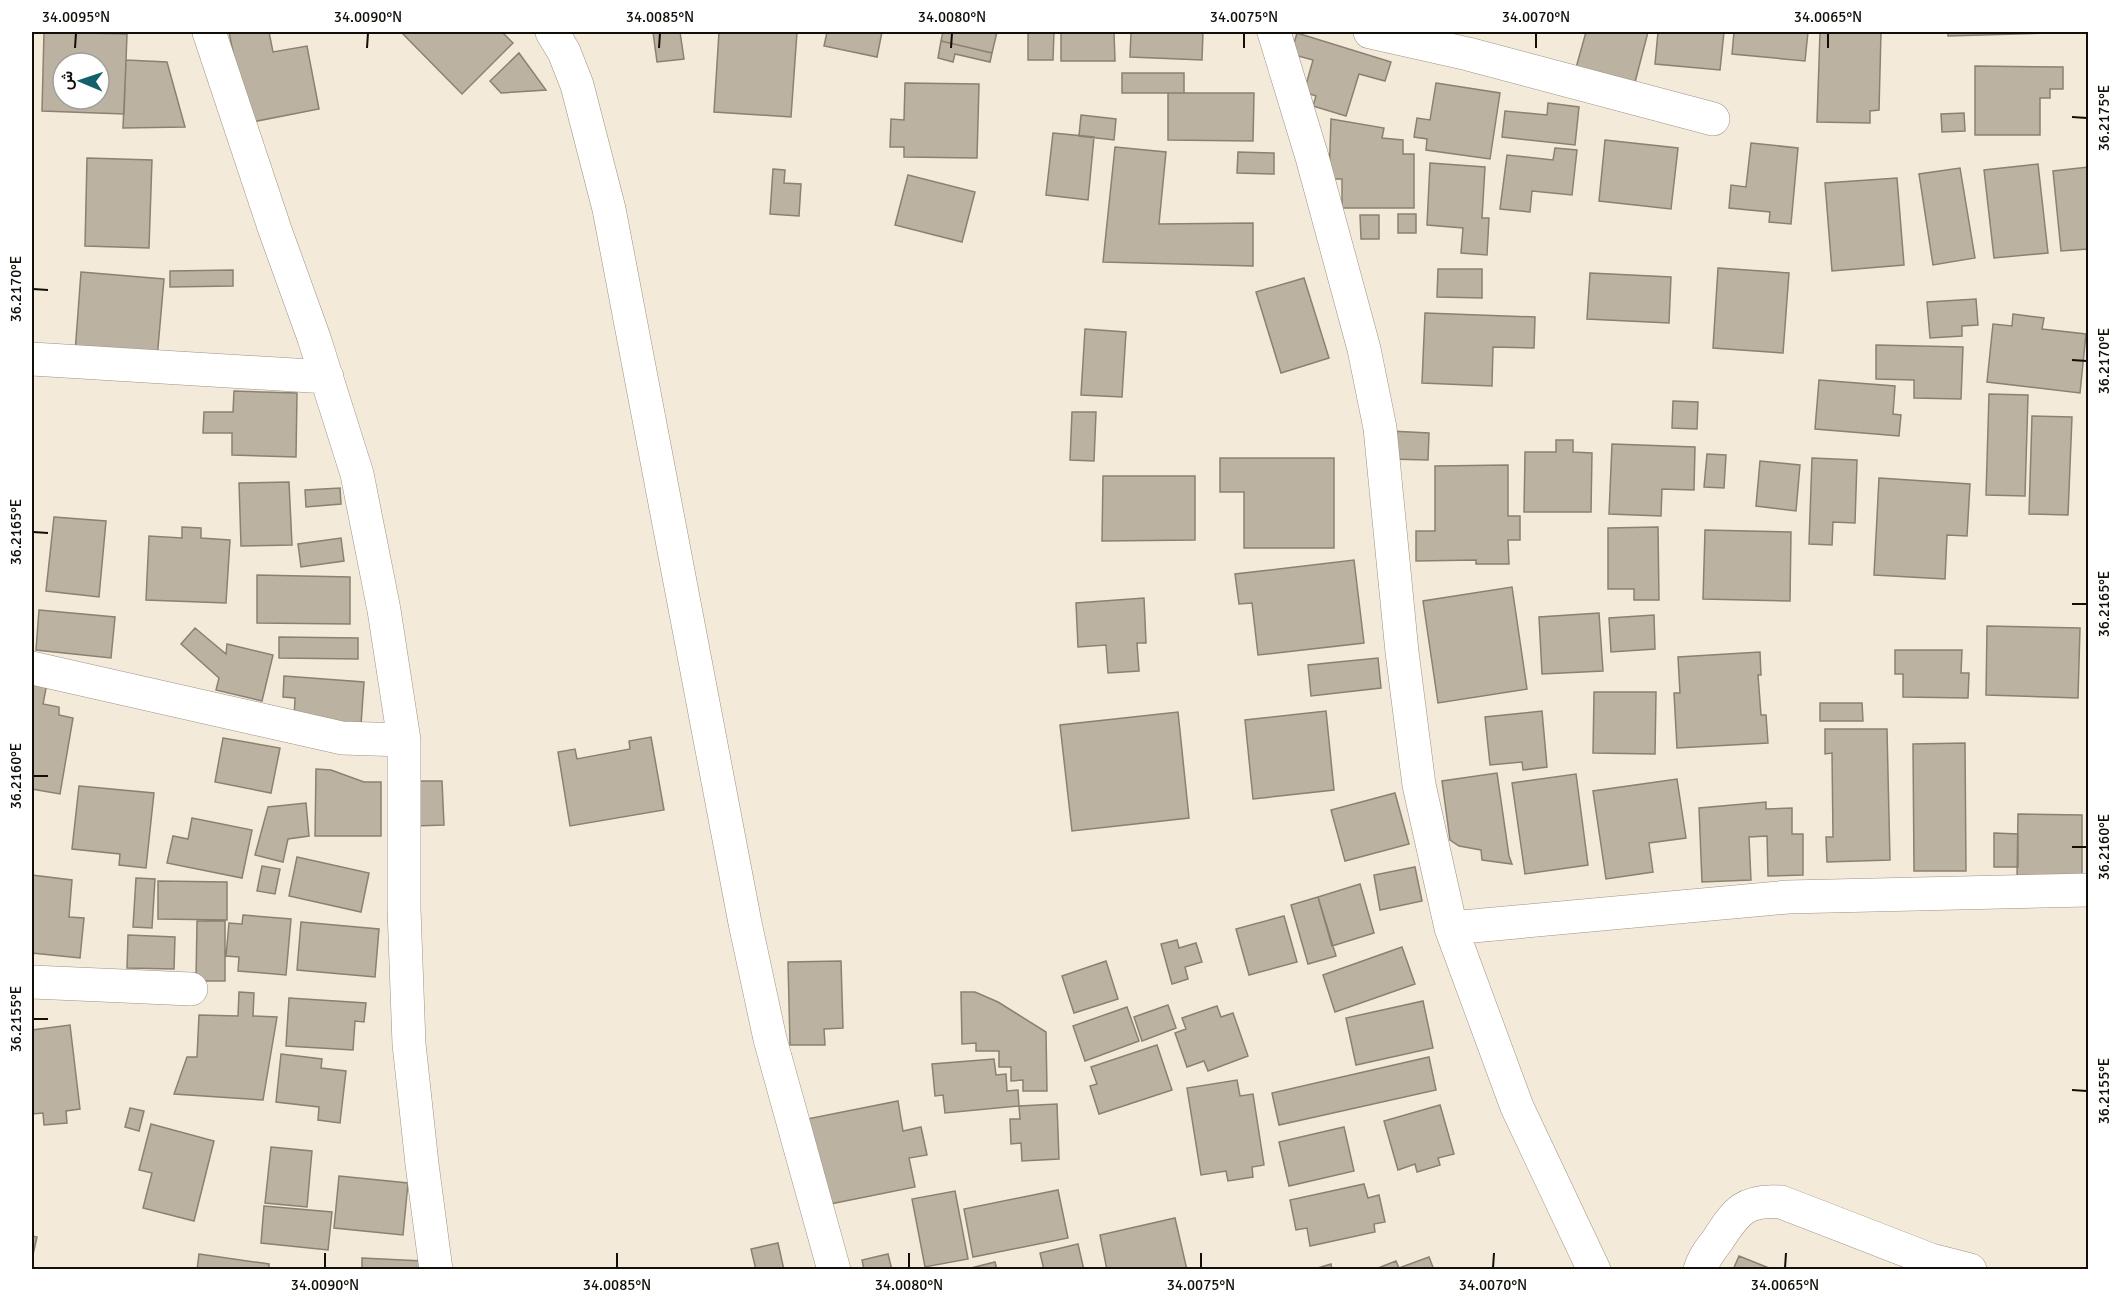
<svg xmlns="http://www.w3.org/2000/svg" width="2120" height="1301" font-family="Signika,Vazirmatn,sans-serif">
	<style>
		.building { fill: #bcb2a2; stroke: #8a8172; stroke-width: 1.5; fill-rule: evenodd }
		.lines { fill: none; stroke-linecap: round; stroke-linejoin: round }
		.street-casing { stroke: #9c9283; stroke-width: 34 }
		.street { stroke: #fff; stroke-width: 33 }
		.ticks { fill: none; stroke: #120f09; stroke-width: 2 }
		.neatline { fill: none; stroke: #120f09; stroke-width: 2 }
		.ticks-label { font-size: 15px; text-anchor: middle; fill: #120f09 }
	</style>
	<rect width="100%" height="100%" fill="#f4ead9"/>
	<path class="building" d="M 44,32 L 127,34 L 124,114 L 42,111 ZM 63,63 L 99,63 L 99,99 L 63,99 Z
		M 229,32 L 269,32 L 273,52 L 307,46 L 319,109 L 247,123 Z
		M 401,32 L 502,32 L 513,43 L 462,94 Z
		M 653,32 L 680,32 L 684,59 L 657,62 Z
		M 719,32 L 797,32 L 791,117 L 714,112 Z
		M 827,32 L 882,32 L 877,57 L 824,46 Z
		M 943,32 L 997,32 L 992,53 L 941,41 Z
		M 1028,32 L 1054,32 L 1053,60 L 1028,60 Z
		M 1061,32 L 1114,32 L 1115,61 L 1061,61 Z
		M 1131,32 L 1203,32 L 1202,60 L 1130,57 Z
		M 1586,32 L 1648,32 L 1633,90 L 1574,75 Z
		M 1658,32 L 1724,32 L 1720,70 L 1655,64 Z
		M 1734,32 L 1808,32 L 1805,61 L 1732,54 Z
		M 1820,32 L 1881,32 L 1879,110 L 1870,111 L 1870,123 L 1817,122 Z
		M 1948,32 L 2049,32 L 2049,33 L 1948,36 Z
		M 1297,33 L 1391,62 L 1385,81 L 1359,74 L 1346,116 L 1313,106 L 1316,96 L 1304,92 L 1313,60 L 1291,54 Z
		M 941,41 L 992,53 L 990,62 L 955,54 L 953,62 L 938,58 Z
		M 519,53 L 546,90 L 501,93 L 490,81 Z
		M 126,60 L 167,62 L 185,127 L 123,128 Z
		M 1975,66 L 2063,67 L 2063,89 L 2050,89 L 2050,98 L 2040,98 L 2040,135 L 1975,135 Z
		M 1122,73 L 1184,73 L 1184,93 L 1122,93 Z
		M 905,83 L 979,84 L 977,158 L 904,157 L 904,147 L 890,147 L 891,119 L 904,120 Z
		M 1436,83 L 1500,93 L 1490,159 L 1426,150 L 1427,139 L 1414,137 L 1417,118 L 1430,120 Z
		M 1168,93 L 1254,93 L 1253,141 L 1168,140 Z
		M 1548,103 L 1579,107 L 1575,145 L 1502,137 L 1505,111 L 1547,115 Z
		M 1964,113 L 1965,131 L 1942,132 L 1941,114 Z
		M 1081,115 L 1116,119 L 1114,140 L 1079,136 Z
		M 1331,119 L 1384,128 L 1382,138 L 1403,140 L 1403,154 L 1414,154 L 1414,208 L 1342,208 L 1342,179 L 1329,179 Z
		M 1053,133 L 1094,137 L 1088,200 L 1046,195 Z
		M 1605,140 L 1678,148 L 1671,209 L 1599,201 Z
		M 1751,143 L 1798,148 L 1791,224 L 1769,222 L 1770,212 L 1729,208 L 1731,185 L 1746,187 Z
		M 1115,147 L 1166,152 L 1159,224 L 1253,223 L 1253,266 L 1103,262 Z
		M 1555,148 L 1577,150 L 1572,195 L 1532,191 L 1530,212 L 1500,209 L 1507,155 L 1553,160 Z
		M 1238,152 L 1274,153 L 1274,174 L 1237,173 Z
		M 87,158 L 152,160 L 149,248 L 85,246 Z
		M 1430,163 L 1485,167 L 1482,218 L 1489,218 L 1487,255 L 1461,253 L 1463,228 L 1427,225 Z
		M 2038,164 L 2048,253 L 1994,258 L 1984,170 Z
		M 2088,167 L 2088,249 L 2061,251 L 2053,171 Z
		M 1960,168 L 1975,258 L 1933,265 L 1919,174 Z
		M 773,169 L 785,170 L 784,183 L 801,184 L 799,216 L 770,214 Z
		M 908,175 L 975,192 L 962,242 L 895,225 Z
		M 1897,178 L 1904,265 L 1832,271 L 1825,183 Z
		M 1398,214 L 1416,214 L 1416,233 L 1398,233 Z
		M 1360,215 L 1379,215 L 1379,239 L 1361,239 Z
		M 1718,268 L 1789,273 L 1783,353 L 1713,348 Z
		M 1438,269 L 1482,269 L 1482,298 L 1437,297 Z
		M 233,270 L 233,286 L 170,287 L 170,271 Z
		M 81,272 L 164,279 L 157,359 L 75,353 Z
		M 1590,273 L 1671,277 L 1669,323 L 1587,319 Z
		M 1304,278 L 1329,358 L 1281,373 L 1256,292 Z
		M 1976,299 L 1978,325 L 1962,326 L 1962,336 L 1930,338 L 1927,302 Z
		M 1425,313 L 1535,317 L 1534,348 L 1493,347 L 1492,386 L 1422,383 Z
		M 2013,314 L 2044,318 L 2042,329 L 2086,334 L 2080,393 L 1987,382 L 1993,324 L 2012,326 Z
		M 1085,329 L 1126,332 L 1122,397 L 1081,395 Z
		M 1876,345 L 1963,347 L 1961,399 L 1914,398 L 1914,380 L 1876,379 Z
		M 1819,380 L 1895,386 L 1893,414 L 1901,415 L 1899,436 L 1815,429 Z
		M 234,391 L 297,393 L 296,457 L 232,455 L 232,433 L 203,433 L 204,412 L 233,412 Z
		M 1989,394 L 2028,395 L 2025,496 L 1986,495 Z
		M 1673,401 L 1698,402 L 1697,429 L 1672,428 Z
		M 1072,412 L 1096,412 L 1094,461 L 1070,460 Z
		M 2032,416 L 2072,417 L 2068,515 L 2029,514 Z
		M 1390,431 L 1429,433 L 1428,460 L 1389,459 Z
		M 1556,440 L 1573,440 L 1573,452 L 1592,453 L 1591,512 L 1524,512 L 1525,452 L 1556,452 Z
		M 1612,444 L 1695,447 L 1694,490 L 1662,489 L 1661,516 L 1609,514 Z
		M 1707,454 L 1726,455 L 1724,488 L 1704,487 Z
		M 1220,458 L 1334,458 L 1334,548 L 1244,548 L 1244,492 L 1220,492 Z
		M 1812,458 L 1857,460 L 1855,523 L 1833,522 L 1832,545 L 1809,544 Z
		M 1760,461 L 1800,465 L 1796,511 L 1756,506 Z
		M 1508,465 L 1508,516 L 1520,516 L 1520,540 L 1508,540 L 1509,564 L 1476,564 L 1476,560 L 1416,561 L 1416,531 L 1435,531 L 1435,466 Z
		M 1103,476 L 1195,476 L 1195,540 L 1102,541 Z
		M 1879,478 L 1970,484 L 1967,536 L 1947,535 L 1945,579 L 1874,575 Z
		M 289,482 L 292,545 L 241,546 L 239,483 Z
		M 340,488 L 341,504 L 306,507 L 305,490 Z
		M 54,517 L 106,521 L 99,597 L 46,591 Z
		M 182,527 L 201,528 L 201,538 L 230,540 L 226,603 L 146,600 L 149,536 L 182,538 Z
		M 1658,527 L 1659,600 L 1634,600 L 1634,589 L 1608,589 L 1608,528 Z
		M 1705,530 L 1791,532 L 1790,601 L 1703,599 Z
		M 341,538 L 344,561 L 301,567 L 298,544 Z
		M 1354,560 L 1364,643 L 1258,655 L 1252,603 L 1239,604 L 1235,574 Z
		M 257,575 L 350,577 L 350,624 L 257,623 Z
		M 1512,587 L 1527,689 L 1438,703 L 1423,601 Z
		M 1144,598 L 1146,643 L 1137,643 L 1139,671 L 1108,673 L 1106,645 L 1078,647 L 1076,603 Z
		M 39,610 L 115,617 L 111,658 L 36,650 Z
		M 1599,613 L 1603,671 L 1542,674 L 1539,617 Z
		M 1654,615 L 1655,649 L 1611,652 L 1609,618 Z
		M 1987,626 L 2080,628 L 2078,698 L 1986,695 Z
		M 195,628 L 226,654 L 227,644 L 273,655 L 262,701 L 216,690 L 219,678 L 181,644 Z
		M 279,637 L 358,638 L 358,659 L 279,658 Z
		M 1895,650 L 1962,650 L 1961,673 L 1969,673 L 1968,698 L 1903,697 L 1903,674 L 1895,674 Z
		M 1760,652 L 1761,675 L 1758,675 L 1761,715 L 1766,715 L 1768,743 L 1677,748 L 1674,693 L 1680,693 L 1678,657 Z
		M 1378,658 L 1381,688 L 1311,696 L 1308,665 Z
		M 284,676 L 364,682 L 361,725 L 294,720 L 295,698 L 283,697 Z
		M 32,680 L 47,683 L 43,704 L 59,707 L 59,715 L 73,718 L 60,794 L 32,789 Z
		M 1594,692 L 1656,692 L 1655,754 L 1593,753 Z
		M 1820,703 L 1862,703 L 1863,721 L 1820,721 Z
		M 1326,711 L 1334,790 L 1253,799 L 1245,720 Z
		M 1542,711 L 1547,767 L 1523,770 L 1522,762 L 1490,765 L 1485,717 Z
		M 1178,712 L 1189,818 L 1072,831 L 1060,725 Z
		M 1825,729 L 1887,729 L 1890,860 L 1827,862 L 1826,837 L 1833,837 L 1832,753 L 1825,754 Z
		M 651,737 L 664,810 L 570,826 L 558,752 L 575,749 L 577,759 L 630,749 L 629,741 Z
		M 223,738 L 280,748 L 271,793 L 215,782 Z
		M 1965,743 L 1966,871 L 1914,871 L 1913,744 Z
		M 316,769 L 331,770 L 364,782 L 381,782 L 381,836 L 315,836 Z
		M 1497,773 L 1509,856 L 1512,864 L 1482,860 L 1481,850 L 1459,846 L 1450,840 L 1442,781 Z
		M 1576,774 L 1588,865 L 1525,874 L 1512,783 Z
		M 1677,779 L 1686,838 L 1649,843 L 1653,872 L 1606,879 L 1593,791 Z
		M 414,781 L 442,781 L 444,825 L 415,826 Z
		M 79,786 L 154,793 L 146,868 L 119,865 L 120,854 L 72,849 Z
		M 1395,793 L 1409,844 L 1345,861 L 1331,810 Z
		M 1766,802 L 1766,809 L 1792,808 L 1792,834 L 1803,834 L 1803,875 L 1768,876 L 1767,836 L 1749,837 L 1751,880 L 1702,882 L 1699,808 Z
		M 306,803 L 309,836 L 288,839 L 283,862 L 255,855 L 268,807 Z
		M 2018,814 L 2082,815 L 2082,879 L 2017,879 Z
		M 192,818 L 252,830 L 242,878 L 167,863 L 173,836 L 188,839 Z
		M 1994,833 L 2018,834 L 2018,867 L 1994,867 Z
		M 297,857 L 369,873 L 361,912 L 289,896 Z
		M 262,866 L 280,869 L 275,894 L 257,891 Z
		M 1415,867 L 1422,901 L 1380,910 L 1374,875 Z
		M 32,875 L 72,880 L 69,917 L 84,918 L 80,958 L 32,953 Z
		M 136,878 L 155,879 L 152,928 L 133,927 Z
		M 158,881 L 227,882 L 227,920 L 158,919 Z
		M 1360,884 L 1374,933 L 1332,946 L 1318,897 Z
		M 1318,897 L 1336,956 L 1308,964 L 1291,905 Z
		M 243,915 L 291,919 L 286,975 L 238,971 L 239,957 L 226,956 L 229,923 L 242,924 Z
		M 1284,916 L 1297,962 L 1249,975 L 1236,929 Z
		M 197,921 L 225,921 L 225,981 L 196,981 Z
		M 301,922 L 379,929 L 375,977 L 297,970 Z
		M 128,935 L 175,937 L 174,969 L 127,968 Z
		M 1177,940 L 1179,948 L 1196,943 L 1202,962 L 1185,967 L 1188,979 L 1172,984 L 1161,944 Z
		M 1402,947 L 1415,984 L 1335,1012 L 1323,975 Z
		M 841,961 L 843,1028 L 824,1029 L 825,1045 L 790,1045 L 788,962 Z
		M 1106,961 L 1118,999 L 1074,1013 L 1062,976 Z
		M 239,992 L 254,993 L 253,1016 L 277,1017 L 263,1100 L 174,1094 L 187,1057 L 197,1057 L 199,1015 L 238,1016 Z
		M 961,992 L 975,992 L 998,1002 L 1046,1032 L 1047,1091 L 1023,1091 L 1023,1080 L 1011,1081 L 1011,1067 L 999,1067 L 999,1051 L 976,1051 L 976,1043 L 962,1044 Z
		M 289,998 L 366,1003 L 364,1022 L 355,1021 L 353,1050 L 286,1046 Z
		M 1423,1001 L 1433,1048 L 1356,1065 L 1346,1018 Z
		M 1168,1005 L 1176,1028 L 1142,1041 L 1134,1017 Z
		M 1217,1006 L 1221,1017 L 1233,1013 L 1248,1056 L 1208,1071 L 1204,1061 L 1187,1067 L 1175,1033 L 1186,1029 L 1182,1018 Z
		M 1127,1007 L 1139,1041 L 1085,1061 L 1073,1026 Z
		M 70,1025 L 80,1109 L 66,1111 L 67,1123 L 44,1125 L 43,1113 L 32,1114 L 32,1030 Z
		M 1157,1045 L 1172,1090 L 1099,1114 L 1090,1086 L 1097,1084 L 1091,1067 Z
		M 281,1054 L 322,1059 L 321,1068 L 346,1071 L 340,1123 L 318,1120 L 319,1107 L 276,1102 Z
		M 1429,1057 L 1436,1090 L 1279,1125 L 1272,1093 Z
		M 994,1059 L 996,1075 L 1006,1074 L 1007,1091 L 1018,1090 L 1019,1106 L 945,1113 L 943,1095 L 935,1096 L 932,1064 Z
		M 1237,1080 L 1240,1096 L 1253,1094 L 1264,1165 L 1252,1167 L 1253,1177 L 1228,1181 L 1226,1171 L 1201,1175 L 1187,1088 Z
		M 898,1101 L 903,1131 L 921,1127 L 927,1155 L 909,1158 L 915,1187 L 825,1205 L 807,1119 Z
		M 1057,1104 L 1059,1159 L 1022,1161 L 1021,1143 L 1011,1144 L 1010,1119 L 1020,1119 L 1019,1106 Z
		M 1440,1105 L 1454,1154 L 1438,1158 L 1440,1165 L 1417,1172 L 1415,1164 L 1398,1170 L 1384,1121 Z
		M 130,1108 L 144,1111 L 139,1131 L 125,1127 Z
		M 151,1124 L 214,1141 L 194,1221 L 143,1208 L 152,1173 L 139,1170 Z
		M 1344,1127 L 1354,1171 L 1289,1186 L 1279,1142 Z
		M 271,1147 L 312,1151 L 307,1207 L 265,1203 Z
		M 339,1176 L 408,1183 L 403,1235 L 334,1228 Z
		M 1364,1184 L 1368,1198 L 1379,1195 L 1385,1222 L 1374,1224 L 1375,1232 L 1310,1246 L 1307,1228 L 1296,1230 L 1290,1200 Z
		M 1058,1190 L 1068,1238 L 973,1257 L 964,1209 Z
		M 955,1191 L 968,1259 L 925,1267 L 912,1199 Z
		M 264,1206 L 332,1212 L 328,1250 L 261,1243 Z
		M 1175,1218 L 1187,1270 L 1107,1270 L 1100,1235 Z
		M 32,1236 L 37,1237 L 32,1259 Z
		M 778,1243 L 784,1270 L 756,1270 L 751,1249 Z
		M 1078,1244 L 1084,1270 L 1044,1270 L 1040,1253 Z
		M 199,1254 L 269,1264 L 269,1270 L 197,1270 Z
		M 888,1254 L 892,1270 L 864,1270 L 862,1260 Z
		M 1739,1256 L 1774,1270 L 1733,1270 Z
		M 1429,1257 L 1434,1270 L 1373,1270 L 1396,1261 L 1399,1268 Z
		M 362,1258 L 423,1261 L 423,1270 L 362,1270 Z
		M 995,1262 L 997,1270 L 963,1270 Z
		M 1331,1264 L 1332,1270 L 1311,1270 Z"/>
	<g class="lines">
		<g class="street-casing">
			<path id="street" d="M 209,32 L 275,230 L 314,338 L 357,474 L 384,610 L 404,740 L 404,909 L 409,1044 L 422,1164 L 436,1270
				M 552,32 L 564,52 L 577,85 L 609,209 L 745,923 L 770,1039 L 834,1270
				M 1274,32 L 1312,157 L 1364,349 L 1380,428 L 1402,652 L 1419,785 L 1451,928 L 1517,1107 L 1594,1270
				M 1370,32 L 1468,54 L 1713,119
				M 32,359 L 327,377
				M 32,668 L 342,738 L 404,740
				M 1451,928 L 1788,897 L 2088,890
				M 32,982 L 191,989
				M 1700,1270 C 1703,1259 1710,1250 1717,1241 C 1736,1212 1744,1199 1781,1202 L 1931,1260 L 1970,1270"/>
		</g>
		<use href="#street" class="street"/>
	</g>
	<path class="ticks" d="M 75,48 L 76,33M 367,48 L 368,33M 659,48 L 660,33M 951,48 L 952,33M 1244,48 L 1244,33M 1536,48 L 1536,33M 1828,48 L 1828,33M 2072,117 L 2087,118M 33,289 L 48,290M 2072,360 L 2087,361M 33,532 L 48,533M 2072,604 L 2087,604M 33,776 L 48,776M 2072,847 L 2087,847M 33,1019 L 48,1019M 2072,1090 L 2087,1091M 325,1268 L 325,1253M 617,1268 L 617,1253M 909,1268 L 909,1253M 1201,1268 L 1201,1253M 1493,1268 L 1494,1253M 1785,1268 L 1786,1253"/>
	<rect width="2120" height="1301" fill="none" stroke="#ffffff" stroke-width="66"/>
	<g transform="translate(81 81) rotate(272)"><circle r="28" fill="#ffffff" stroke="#a09f9d" stroke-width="1.5"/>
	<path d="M0-4.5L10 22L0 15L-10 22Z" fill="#12616a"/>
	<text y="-9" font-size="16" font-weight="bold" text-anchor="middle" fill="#120f09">ش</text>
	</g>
	<rect x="33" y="33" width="2054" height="1235" class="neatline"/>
	<g class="ticks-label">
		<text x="76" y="22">34.0095°N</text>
		<text x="368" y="22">34.0090°N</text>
		<text x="660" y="22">34.0085°N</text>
		<text x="952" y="22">34.0080°N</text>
		<text x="1244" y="22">34.0075°N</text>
		<text x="1536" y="22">34.0070°N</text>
		<text x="1828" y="22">34.0065°N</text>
		<text transform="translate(2104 118) rotate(-90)" y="5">36.2175°E</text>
		<text transform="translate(16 289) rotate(-90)" y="5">36.2170°E</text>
		<text transform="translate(2104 361) rotate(-90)" y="5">36.2170°E</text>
		<text transform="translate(16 532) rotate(-90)" y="5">36.2165°E</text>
		<text transform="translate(2104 604) rotate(-90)" y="5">36.2165°E</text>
		<text transform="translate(16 776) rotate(-90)" y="5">36.2160°E</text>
		<text transform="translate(2104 847) rotate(-90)" y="5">36.2160°E</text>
		<text transform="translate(16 1019) rotate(-90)" y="5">36.2155°E</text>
		<text transform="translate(2104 1091) rotate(-90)" y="5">36.2155°E</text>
		<text x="325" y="1290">34.0090°N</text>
		<text x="617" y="1290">34.0085°N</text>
		<text x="909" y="1290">34.0080°N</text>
		<text x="1201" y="1290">34.0075°N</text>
		<text x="1493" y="1290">34.0070°N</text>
		<text x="1785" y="1290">34.0065°N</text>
	</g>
</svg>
